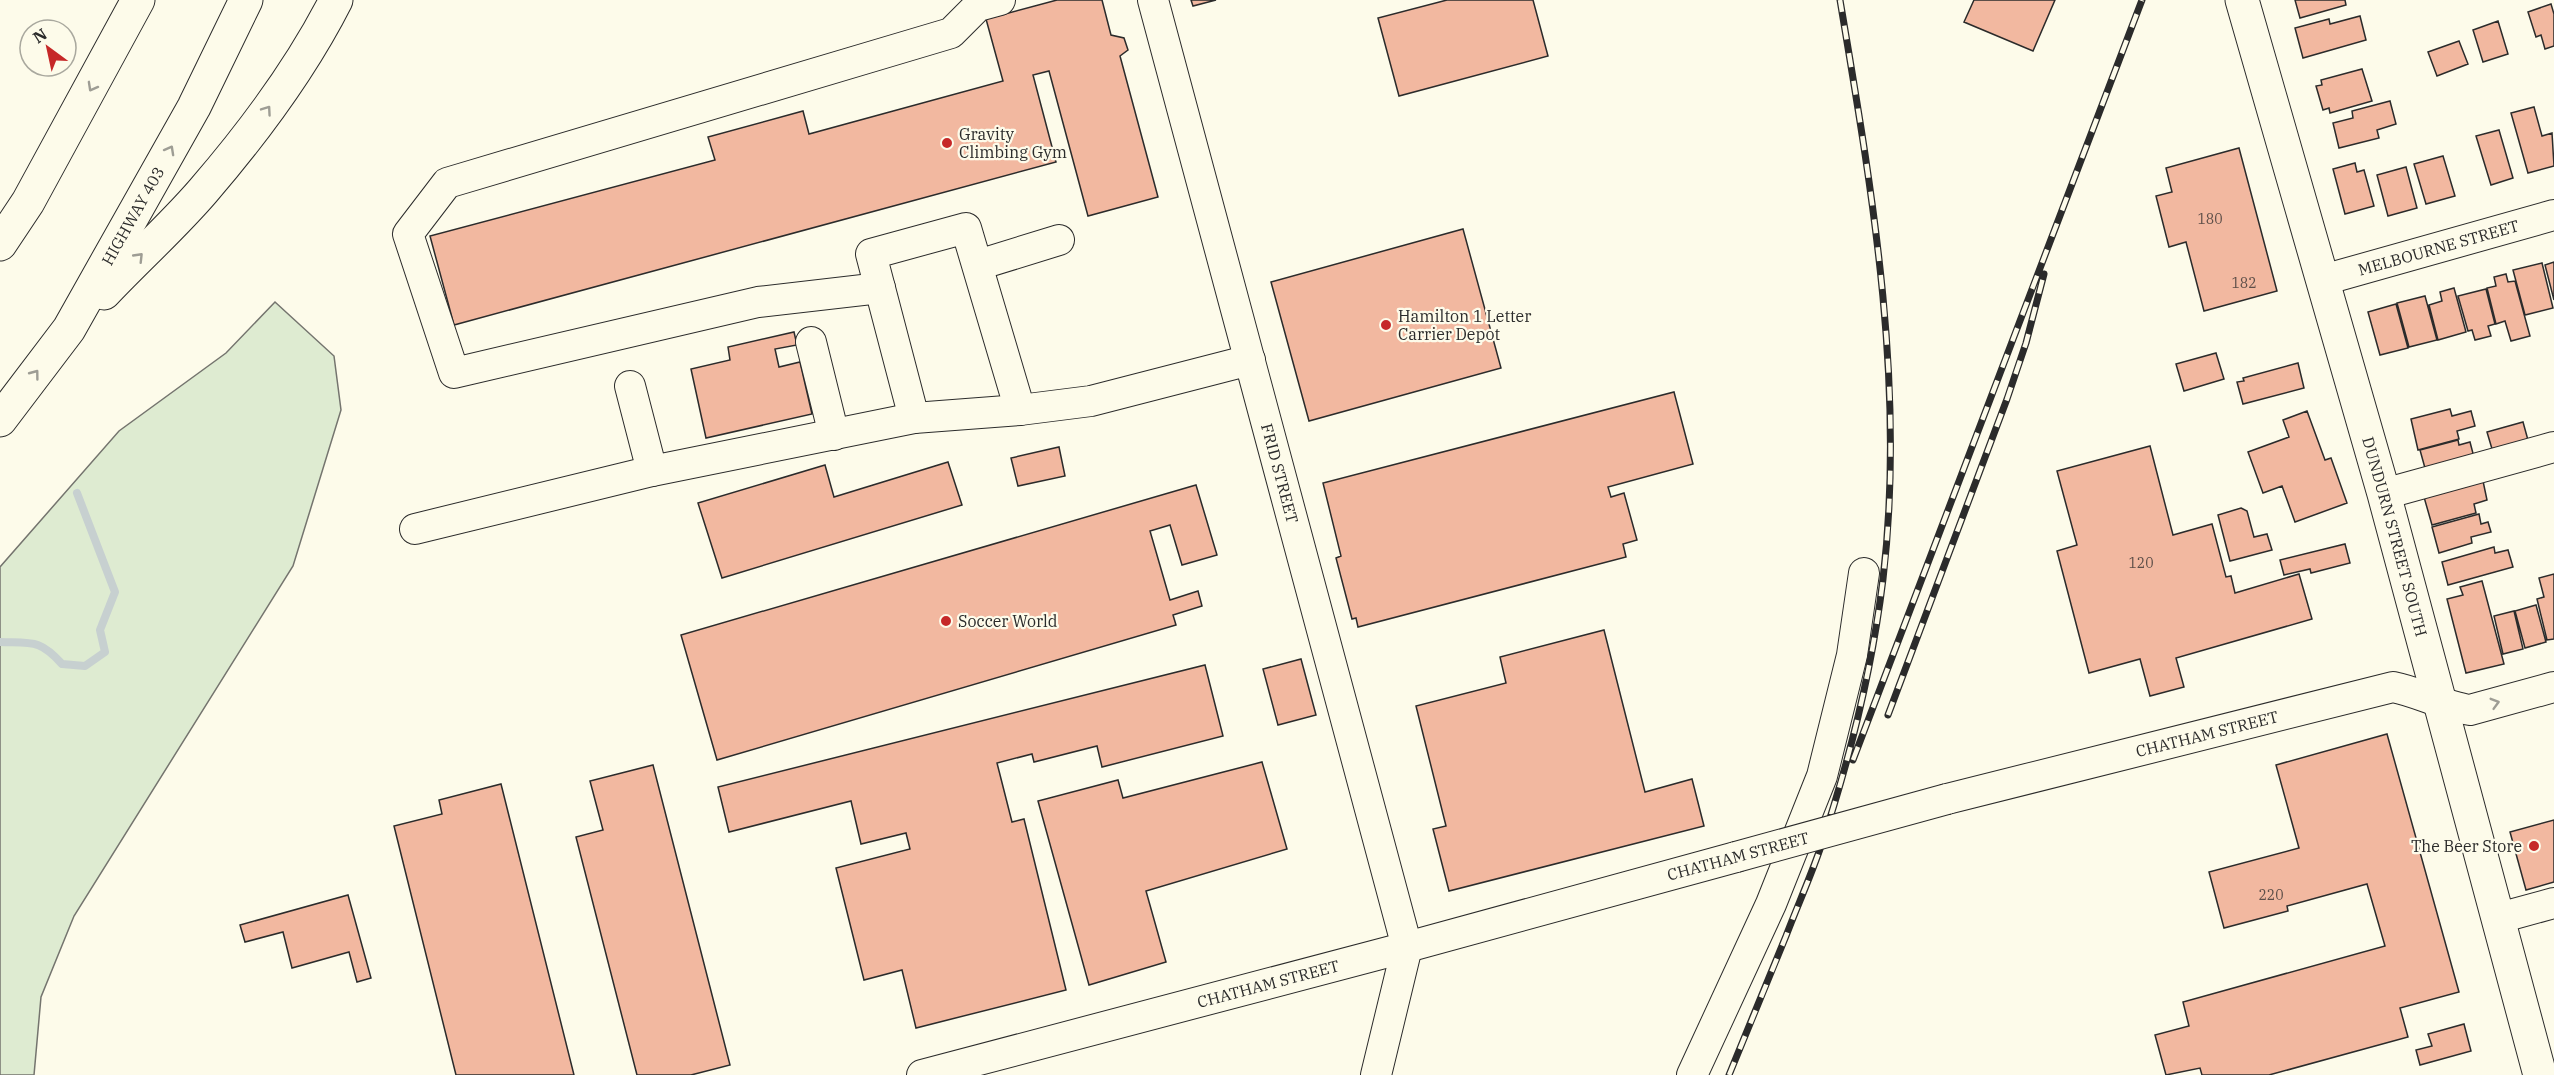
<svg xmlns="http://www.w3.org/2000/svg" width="2554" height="1075" font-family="'IBM Plex Serif',serif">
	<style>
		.green { fill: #deebd1; stroke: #74746e; stroke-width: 1.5 }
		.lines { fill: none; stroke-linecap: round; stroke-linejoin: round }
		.stream { stroke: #c7d0d0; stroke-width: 8 }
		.building { fill: #f2b8a0; stroke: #2b2b2b; stroke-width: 1.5 }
		.minor-casing { stroke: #2b2b2b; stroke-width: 32 }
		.major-casing { stroke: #2b2b2b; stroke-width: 35 }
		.highway-casing { stroke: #2b2b2b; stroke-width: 35 }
		.minor { stroke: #fdfbea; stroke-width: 30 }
		.major { stroke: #fdfbea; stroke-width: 33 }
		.highway { stroke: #fdfbea; stroke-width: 33 }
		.rail-casing { stroke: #2b2b2b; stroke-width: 7 }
		.rail { stroke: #fdfbea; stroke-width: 4.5; stroke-dasharray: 14; stroke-linecap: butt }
		.minor-bridge-casing { stroke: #2b2b2b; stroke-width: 32; stroke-linecap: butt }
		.minor-bridge { stroke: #fdfbea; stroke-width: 30 }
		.oneway { stroke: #9e9d94 }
		.poi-dot { fill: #c62828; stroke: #fdfbea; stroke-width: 2 }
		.labels { text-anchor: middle; stroke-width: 4.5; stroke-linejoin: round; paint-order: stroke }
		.number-label { font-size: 14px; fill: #5d4e48 }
		.poi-label { font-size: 16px; fill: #2b2b2b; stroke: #fdfbea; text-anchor: start }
		.street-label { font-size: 16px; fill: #2b2b2b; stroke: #fdfbea }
	</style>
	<rect width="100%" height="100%" fill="#fdfbea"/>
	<path class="green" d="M 275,302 L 334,356 L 341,410 L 293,566 L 74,916 L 41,997 L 34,1075 L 0,1075 L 0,567 L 119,431 L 226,353 Z"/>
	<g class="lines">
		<path class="stream" d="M 0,642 C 32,643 40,639 62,664 L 85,666 L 105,652 L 100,630 L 115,592 L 77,493"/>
	</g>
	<path class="building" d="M 1057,0 L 1102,0 L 1111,35 L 1124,38 L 1128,50 L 1120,56 L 1158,197 L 1088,216 L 1049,71 L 1033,75 L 1056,162 L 454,325 L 430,236 L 715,160 L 708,137 L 803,111 L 809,134 L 1003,81 L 986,19 Z
		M 1191,0 L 1216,0 L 1193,6 Z
		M 1447,0 L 1533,0 L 1548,56 L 1399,96 L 1378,18 Z
		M 1974,0 L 2055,0 L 2033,51 L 1964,22 Z
		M 2295,0 L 2345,0 L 2346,5 L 2300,18 Z
		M 2551,4 L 2554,14 L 2554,46 L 2545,49 L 2541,35 L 2536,37 L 2528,12 Z
		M 2360,16 L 2366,40 L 2303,58 L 2295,28 L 2329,19 L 2330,24 Z
		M 2498,21 L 2508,54 L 2483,62 L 2473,30 Z
		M 2459,41 L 2468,64 L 2437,76 L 2428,52 Z
		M 2362,69 L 2372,101 L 2330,113 L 2329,108 L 2323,110 L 2316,86 L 2322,85 L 2321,80 Z
		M 2390,101 L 2396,124 L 2377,130 L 2379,138 L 2339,148 L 2333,123 L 2353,118 L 2352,111 Z
		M 2534,107 L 2542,136 L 2552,133 L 2554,166 L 2528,173 L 2511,113 Z
		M 2499,130 L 2513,178 L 2491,185 L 2476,136 Z
		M 2239,148 L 2277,291 L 2204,311 L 2186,242 L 2169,247 L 2156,196 L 2172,192 L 2166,168 Z
		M 2443,156 L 2455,196 L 2426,204 L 2414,164 Z
		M 2355,163 L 2357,172 L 2364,170 L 2374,206 L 2345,214 L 2333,169 Z
		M 2406,167 L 2417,208 L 2388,216 L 2377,175 Z
		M 1463,229 L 1501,368 L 1309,421 L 1271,282 Z
		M 2554,262 L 2554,300 L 2545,265 Z
		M 2542,263 L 2553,308 L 2525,315 L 2513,270 Z
		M 2506,274 L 2508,282 L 2515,281 L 2530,336 L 2511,341 L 2505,321 L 2496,324 L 2487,288 L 2496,286 L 2494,277 Z
		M 2454,288 L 2466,332 L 2438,340 L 2429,305 L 2442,301 L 2440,292 Z
		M 2486,289 L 2495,324 L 2488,326 L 2491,336 L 2475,340 L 2472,330 L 2468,331 L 2458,296 Z
		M 2425,296 L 2437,340 L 2409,347 L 2397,303 Z
		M 2396,304 L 2408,348 L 2380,355 L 2368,312 Z
		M 794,332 L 797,345 L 775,349 L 779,367 L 800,362 L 812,414 L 706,438 L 691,369 L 730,360 L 728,347 Z
		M 2216,353 L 2224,379 L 2184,391 L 2176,364 Z
		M 2298,363 L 2304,388 L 2243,404 L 2237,382 L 2244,381 L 2243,378 Z
		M 1674,392 L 1693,464 L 1608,487 L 1611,497 L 1624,493 L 1637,540 L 1623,544 L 1626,557 L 1358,627 L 1356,618 L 1352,619 L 1336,558 L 1341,556 L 1323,483 Z
		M 2450,409 L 2452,416 L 2471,411 L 2475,426 L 2457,431 L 2459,439 L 2418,450 L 2411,419 Z
		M 2307,411 L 2325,460 L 2331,458 L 2347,503 L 2295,522 L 2282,486 L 2263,493 L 2248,452 L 2289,437 L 2283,420 Z
		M 2523,422 L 2531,451 L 2495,459 L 2487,432 Z
		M 2458,440 L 2459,445 L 2470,442 L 2476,465 L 2428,479 L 2420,450 Z
		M 2150,446 L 2173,535 L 2212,524 L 2226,577 L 2231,576 L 2235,593 L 2299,574 L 2312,619 L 2176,658 L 2184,687 L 2150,696 L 2140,659 L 2089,673 L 2057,551 L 2077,545 L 2057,471 Z
		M 1059,447 L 1065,476 L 1018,486 L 1011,458 Z
		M 948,462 L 962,505 L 722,578 L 698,503 L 825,465 L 834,497 Z
		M 2483,481 L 2487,500 L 2474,504 L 2476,513 L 2432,525 L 2424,497 Z
		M 1196,485 L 1217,555 L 1182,565 L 1170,525 L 1150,531 L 1170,600 L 1198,591 L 1202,606 L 1173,615 L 1176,625 L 717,760 L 681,635 Z
		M 2241,508 L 2247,511 L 2254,537 L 2267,534 L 2272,550 L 2230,561 L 2218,515 Z
		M 2479,514 L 2481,524 L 2488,522 L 2491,532 L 2471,537 L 2472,543 L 2439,553 L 2432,527 Z
		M 2345,544 L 2350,563 L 2311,573 L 2310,569 L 2284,575 L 2280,560 Z
		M 2494,547 L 2495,553 L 2508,550 L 2513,567 L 2448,585 L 2442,562 Z
		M 2554,574 L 2554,639 L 2547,640 L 2537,599 L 2544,597 L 2539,578 Z
		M 2482,581 L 2504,664 L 2466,673 L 2447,599 L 2463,595 L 2460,587 Z
		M 2536,605 L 2546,642 L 2525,648 L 2515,611 Z
		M 2514,611 L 2523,649 L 2503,654 L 2494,616 Z
		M 1604,630 L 1645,792 L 1692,779 L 1704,826 L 1449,891 L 1433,829 L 1446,826 L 1416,706 L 1506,683 L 1500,657 Z
		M 1301,659 L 1316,715 L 1278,725 L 1263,669 Z
		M 1205,665 L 1223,736 L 1102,767 L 1097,746 L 1034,762 L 1032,754 L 997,763 L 1012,822 L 1024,819 L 1066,990 L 916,1028 L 902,970 L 864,980 L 836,868 L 910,849 L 906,833 L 861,844 L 851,801 L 729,832 L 718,787 Z
		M 2387,734 L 2459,992 L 2400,1008 L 2408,1037 L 2269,1075 L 2202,1075 L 2200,1068 L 2166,1075 L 2155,1035 L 2189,1026 L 2183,1002 L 2385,946 L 2367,884 L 2287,906 L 2288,911 L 2224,928 L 2209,872 L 2299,848 L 2276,765 Z
		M 1262,762 L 1287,849 L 1146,891 L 1166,962 L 1089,985 L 1038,801 L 1118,780 L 1123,798 Z
		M 653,765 L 730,1065 L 691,1075 L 637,1075 L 576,837 L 603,830 L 590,781 Z
		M 501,784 L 574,1075 L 456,1075 L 394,826 L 442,814 L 439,800 Z
		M 2554,820 L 2554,882 L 2526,890 L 2510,832 Z
		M 348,895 L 371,978 L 357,982 L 349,952 L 292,968 L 283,932 L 245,942 L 240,925 Z
		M 2464,1024 L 2471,1051 L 2420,1065 L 2416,1050 L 2432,1046 L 2428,1034 Z"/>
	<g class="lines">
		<g class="minor-casing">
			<g id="minor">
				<path id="s1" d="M 1153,0 L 1407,947 L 1376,1075"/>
				<path d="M 978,265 L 1059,240"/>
				<path id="s2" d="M 2323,280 L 2554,215"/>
				<path d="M 880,288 L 758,302 L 454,373 L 408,234 L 447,183 L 951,33 L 978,6 L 1000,0"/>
				<path d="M 811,342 L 834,435"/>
				<path d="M 630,386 L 652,471"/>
				<path d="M 914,418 L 871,254 L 966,228 L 1020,410"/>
				<path d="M 2384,494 L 2554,447"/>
				<path d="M 415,529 L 652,471 L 914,418 L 1020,410 L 1091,401 L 1250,360"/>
				<path id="s3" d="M 1947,799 L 2393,687 C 2419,692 2443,706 2470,710 L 2554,687"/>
				<path d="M 2499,918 L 2554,903"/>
				<path id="s4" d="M 922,1075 L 1407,947 L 1736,857"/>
				<path d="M 1692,1075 L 1771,904 L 1822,776 L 1852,655 L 1864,573"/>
			</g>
		</g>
		<g class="major-casing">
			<g id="major">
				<path id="s5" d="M 2242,0 L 2384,494 L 2540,1075"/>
			</g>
		</g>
		<g class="highway-casing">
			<g id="highway">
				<path d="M 0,244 L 28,202 L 138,0"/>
				<path d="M 104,293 C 136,259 172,227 203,191 C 253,133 301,69 336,0"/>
				<path id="s6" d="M 0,420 L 69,329 L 194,107 L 246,0"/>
			</g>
		</g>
		<use href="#minor" class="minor"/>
		<use href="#major" class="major"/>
		<use href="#highway" class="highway"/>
		<g class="rail-casing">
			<path id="rail" d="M 1888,715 L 2007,399 L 2026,343 L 2044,274
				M 1853,760 L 2142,0
				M 1729,1075 C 1748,1029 1767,983 1786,936 C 1797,907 1810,878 1820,849 C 1849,762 1872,670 1883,579 C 1906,385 1872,191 1840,0"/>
		</g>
		<use href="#rail" class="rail"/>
		<g class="minor-bridge-casing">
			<path id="minor-bridge" d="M 1736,857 L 1947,799"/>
		</g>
		<use href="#minor-bridge" class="minor-bridge"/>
	</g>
	<defs><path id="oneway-chevron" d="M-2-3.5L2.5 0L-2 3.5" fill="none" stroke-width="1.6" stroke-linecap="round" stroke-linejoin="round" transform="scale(1.5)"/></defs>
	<g class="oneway">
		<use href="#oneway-chevron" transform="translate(92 87) rotate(119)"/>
		<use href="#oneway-chevron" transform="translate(267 110) rotate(-55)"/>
		<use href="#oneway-chevron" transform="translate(170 150) rotate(-61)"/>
		<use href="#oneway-chevron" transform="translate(139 257) rotate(-46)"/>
		<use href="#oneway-chevron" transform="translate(35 374) rotate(-53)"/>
		<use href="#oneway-chevron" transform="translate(2495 703) rotate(-16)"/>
	</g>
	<g class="poi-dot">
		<circle cx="947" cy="143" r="6"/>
		<circle cx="1386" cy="325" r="6"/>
		<circle cx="946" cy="621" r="6"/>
		<circle cx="2534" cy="846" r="6"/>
	</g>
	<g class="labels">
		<g class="number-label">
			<text x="2210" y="224">180</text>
			<text x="2244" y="288">182</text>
			<text x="2141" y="568">120</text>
			<text x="2271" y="900">220</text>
		</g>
		<g class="poi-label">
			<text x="959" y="140">Gravity<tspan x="959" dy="18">Climbing Gym</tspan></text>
			<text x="1398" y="322">Hamilton 1 Letter<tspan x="1398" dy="18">Carrier Depot</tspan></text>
			<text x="958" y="627">Soccer World</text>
			<text x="2522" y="852" text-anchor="end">The Beer Store</text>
		</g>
		<g class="street-label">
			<text dy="6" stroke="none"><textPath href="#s6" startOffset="244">HIGHWAY 403</textPath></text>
			<text dy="6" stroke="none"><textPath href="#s2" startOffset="120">MELBOURNE STREET</textPath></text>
			<text dy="6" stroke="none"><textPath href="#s1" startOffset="490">FRID STREET</textPath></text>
			<text dy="6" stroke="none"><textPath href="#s5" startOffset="558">DUNDURN STREET SOUTH</textPath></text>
			<text dy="6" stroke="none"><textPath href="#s3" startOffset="268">CHATHAM STREET</textPath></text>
			<text transform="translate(1738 856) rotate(-15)" y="6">CHATHAM STREET</text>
			<text dy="6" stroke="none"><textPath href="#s4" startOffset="358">CHATHAM STREET</textPath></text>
		</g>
	</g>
	<g transform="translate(48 48) rotate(327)"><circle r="28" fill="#fdfbea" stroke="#a9a89e" stroke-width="1.5"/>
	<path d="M0-4.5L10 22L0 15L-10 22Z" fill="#c62828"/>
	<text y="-9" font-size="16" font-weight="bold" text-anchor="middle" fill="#2b2b2b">N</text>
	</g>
</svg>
